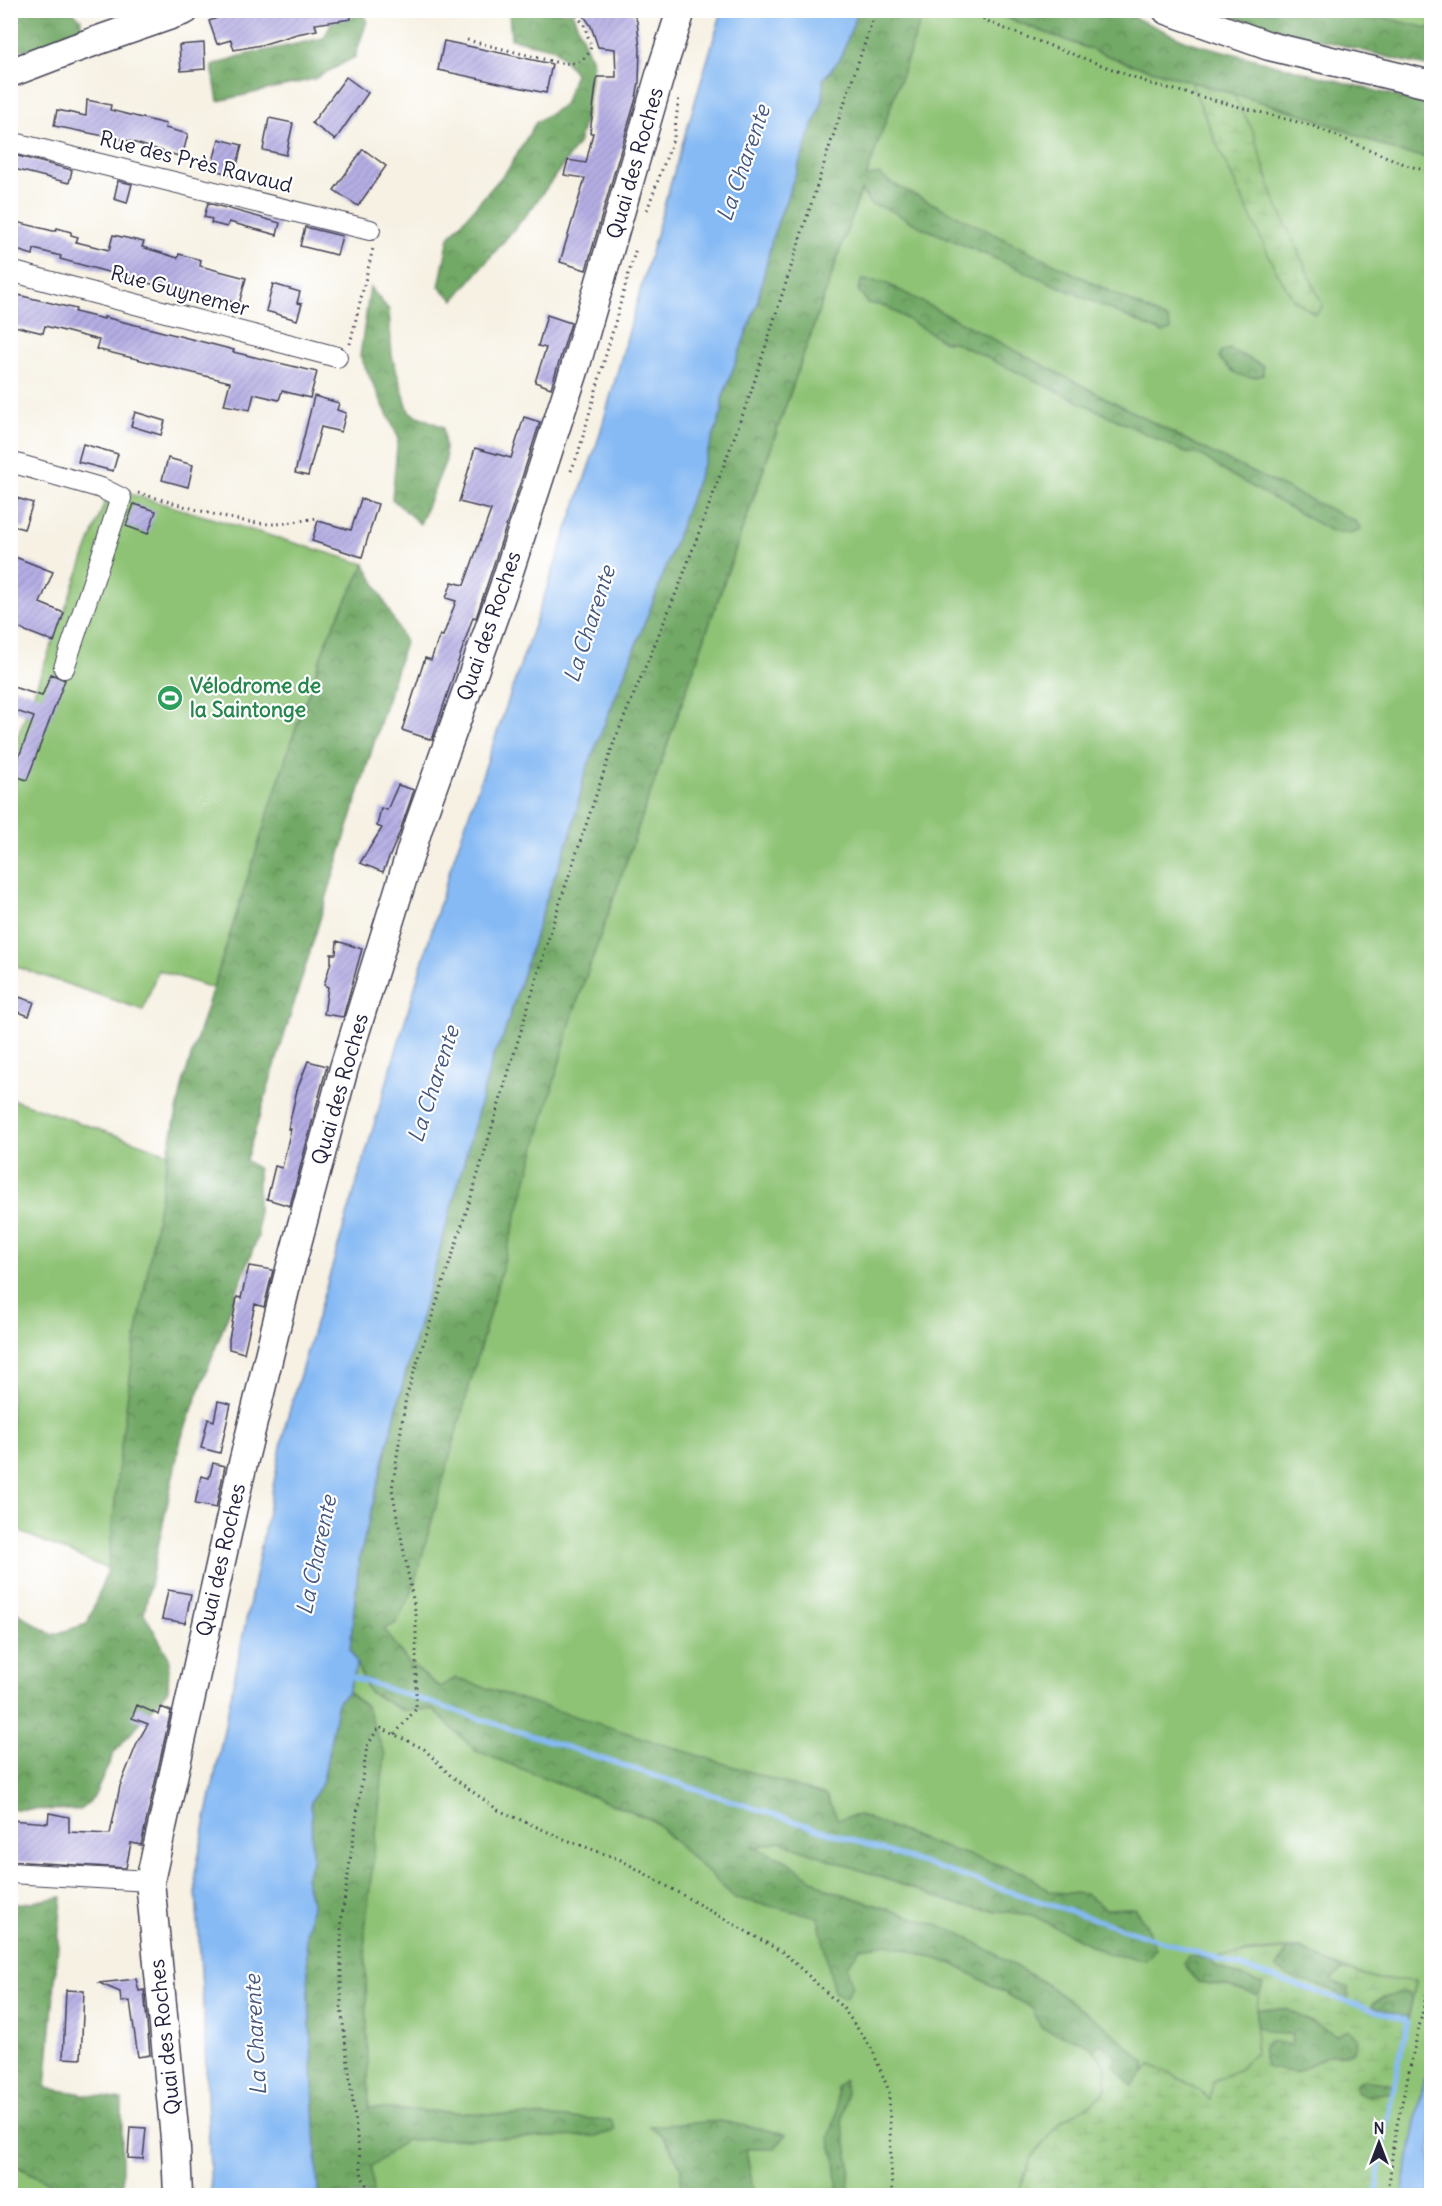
<svg xmlns="http://www.w3.org/2000/svg" width="1442" height="2206" font-family="Delius,sans-serif">
	<style>
		.grass { fill: #8ec375; stroke: #587258; stroke-width: 1.5 }
		.forest { fill: url(#forest-crowns); stroke: #4a6650; stroke-width: 1.5 }
		.wetland { fill: url(#wetland-marsh); stroke: #587258; stroke-width: 1.5 }
		.water { fill: #86baf4; stroke: #546e98; stroke-width: 1.5 }
		.lines { fill: none; stroke-linecap: round; stroke-linejoin: round }
		.stream { stroke: #86baf4; stroke-width: 5 }
		.building { fill: url(#building-hatch) }
		.street-casing { stroke: #424154; stroke-width: 22 }
		.secondary-casing { stroke: #424154; stroke-width: 31 }
		.path { stroke: #424154; stroke-width: 3; stroke-dasharray: 1.5 4.5; stroke-linecap: butt }
		.street { stroke: #fff; stroke-width: 20 }
		.secondary { stroke: #fff; stroke-width: 28 }
		.labels { text-anchor: middle; stroke-width: 4.5; stroke-linejoin: round; paint-order: stroke }
		.street-label { font-size: 21px; fill: #22223b; stroke: #fff }
		.leisure-label { font-size: 21px; font-weight: bold; fill: #27864d; stroke: #fff; text-anchor: start }
		.water-label { font-size: 22px; font-style: italic; fill: #45577c; stroke: #fff }
	</style>
	<defs>
		<pattern id="forest-crowns" width="20" height="18" patternUnits="userSpaceOnUse" patternTransform="scale(1.5)"><rect width="20" height="18" fill="#72a966"/><path d="M2 6a3 3 0 1 1 6 0M12 15a3 3 0 1 1 6 0" fill="none" stroke="#5d8955"/></pattern>
		<pattern id="wetland-marsh" width="20" height="14" patternUnits="userSpaceOnUse" patternTransform="scale(1.5)"><rect width="20" height="14" fill="#8ec375"/><path d="M1 5h8M5 5V1M11 12h8M15 12V8" fill="none" stroke="#7aa766"/></pattern>
		<pattern id="building-hatch" width="6" height="6" patternUnits="userSpaceOnUse" patternTransform="scale(1.5)"><rect width="6" height="6" fill="#b5aee4"/><path d="M-1 1l2-2M0 6l6-6M5 7l2-2" fill="none" stroke="#9b95c4"/></pattern>
	</defs>
	<rect width="100%" height="100%" fill="#fff"/>
	<filter id="ink" filterUnits="userSpaceOnUse"><feTurbulence type="fractalNoise" baseFrequency=".0167" numOctaves="2"/><feDisplacementMap in="SourceGraphic" scale="12" xChannelSelector="R" yChannelSelector="G"/><feConvolveMatrix kernelMatrix="1 2 1 2 8 2 1 2 1" color-interpolation-filters="sRGB"/></filter>
	<filter id="wash" filterUnits="userSpaceOnUse"><feTurbulence type="fractalNoise" baseFrequency=".008" numOctaves="4" result="noise"/><feDisplacementMap in="SourceGraphic" scale="24" xChannelSelector="R" yChannelSelector="G"/><feGaussianBlur stdDeviation="1.35" result="paint"/><feColorMatrix in="noise" values="0 0 0 0 0 0 0 0 0 0 0 0 0 0 0 0 0 1.4 0 .05"/><feComposite in="paint" operator="in"/></filter>
	<g filter="url(#wash)">
		<rect width="100%" height="100%" fill="#f6f1e3"/>
		<path class="grass" d="M 924,11 L 988,11 L 1127,63 L 1306,115 L 1398,152 L 1431,158 L 1432,2030 L 1428,2035 L 1429,2055 L 1402,2195 L 1376,2195 L 1386,2126 L 1416,1982 L 1378,1979 L 1343,1969 L 1300,1948 L 1259,1951 L 1208,1958 L 1263,1984 L 1258,1999 L 1255,2052 L 1240,2069 L 1213,2081 L 1211,2099 L 1186,2082 L 1132,2086 L 1094,2050 L 1106,2067 L 1106,2089 L 1093,2103 L 1063,2120 L 1031,2158 L 1018,2195 L 318,2195 L 350,1649 L 359,1560 L 404,1379 L 494,1053 L 573,1014 Z
			M 1355,11 L 1431,11 L 1431,29 Z
			M 110,488 L 365,564 L 343,614 L 329,634 L 287,754 L 241,918 L 215,989 L 158,970 L 143,1010 L 11,965 L 10,757 Z
			M 11,1099 L 168,1153 L 128,1393 L 108,1569 L 11,1528 Z
			M 10,2163 L 66,2191 L 66,2195 L 11,2195 Z"/>
		<path class="forest" d="M 10,11 L 72,11 L 81,19 L 81,34 C 57,44 36,54 11,49 Z
			M 332,11 L 364,11 L 367,21 L 355,57 L 314,79 L 218,101 L 212,66 L 240,56 L 324,38 L 334,18 Z
			M 509,11 L 572,12 L 593,63 L 586,115 L 578,144 L 532,208 L 454,300 L 439,287 L 449,237 L 509,168 L 536,122 L 564,105 L 575,73 L 555,49 L 511,39 Z
			M 858,11 L 924,11 L 866,177 L 879,174 L 893,184 L 1168,320 L 1171,330 L 1163,333 C 1085,298 1007,263 928,230 C 907,222 893,208 870,204 L 861,190 L 573,1014 L 412,1592 L 395,1624 L 384,1629 L 408,1662 L 440,1687 L 455,1678 L 826,1796 L 838,1819 L 859,1815 L 937,1845 L 1025,1873 L 1050,1892 L 1086,1894 L 1106,1909 L 1134,1908 L 1146,1924 L 1155,1949 L 1146,1960 L 1108,1954 L 1032,1915 L 965,1907 L 781,1842 L 753,1847 L 785,1860 L 827,1889 L 957,1932 L 1040,1980 L 1105,2026 L 1145,2062 L 1145,2073 L 1132,2086 L 1115,2067 L 1100,2045 L 1094,2049 L 1085,2043 L 1041,2028 L 1032,2008 L 953,1964 L 889,1944 L 860,1948 L 847,1967 L 852,1986 L 845,1998 L 834,1992 L 818,1917 L 735,1898 L 652,1820 L 476,1751 L 433,1710 L 401,1710 L 369,1692 L 350,1649 L 359,1560 L 404,1379 L 494,1053 L 503,1037 L 549,891 L 572,831 L 584,776 L 656,594 L 722,412 L 722,399 L 757,304 L 773,235 L 823,99 L 823,79 L 840,59 Z
			M 988,11 L 1120,11 L 1189,42 L 1431,105 L 1431,158 L 1398,152 L 1306,115 L 1127,63 Z
			M 1217,11 L 1355,11 L 1431,29 L 1431,67 L 1403,61 L 1240,19 Z
			M 862,280 L 884,282 L 1202,448 L 1355,521 L 1361,529 L 1351,534 L 1333,532 L 1224,471 L 1201,455 L 1186,453 L 954,342 L 945,342 L 887,307 L 868,303 L 858,290 Z
			M 370,287 L 389,310 L 392,356 L 409,412 L 443,427 L 446,460 L 420,524 L 392,499 L 398,437 L 360,356 Z
			M 1230,349 L 1263,366 L 1263,375 C 1244,382 1231,372 1219,358 L 1222,351 Z
			M 365,564 L 405,642 L 246,1160 L 258,1169 L 258,1236 L 181,1439 L 144,1613 L 169,1658 L 168,1690 L 114,1753 L 94,1797 L 80,1810 L 11,1809 L 10,1608 L 52,1635 L 87,1624 L 108,1569 L 119,1461 L 133,1355 L 168,1153 L 184,1079 L 287,754 L 329,634 Z
			M 348,1692 L 366,1706 L 385,1755 L 365,1931 L 369,2108 L 611,2120 L 616,2130 L 598,2136 L 406,2140 L 371,2167 L 373,2195 L 318,2195 L 306,1934 L 312,1905 L 305,1877 L 312,1862 L 311,1802 L 323,1781 L 338,1701 Z
			M 62,1897 L 46,2088 L 122,2100 L 122,2195 L 66,2195 L 66,2191 L 11,2163 L 11,1905 Z
			M 1300,1948 L 1343,1969 L 1332,1980 L 1339,1985 L 1349,1987 L 1349,1997 C 1337,1996 1337,1992 1327,1988 C 1305,1980 1297,1984 1276,1968 L 1288,1949 Z
			M 1188,1956 L 1208,1958 L 1218,1967 L 1263,1984 L 1259,1995 L 1227,1986 L 1198,1982 L 1184,1964 Z
			M 1401,1991 L 1413,1995 L 1408,2018 L 1372,2006 L 1373,2003 Z
			M 1257,2009 L 1287,2009 L 1336,2035 L 1349,2029 L 1357,2038 L 1354,2052 L 1327,2056 L 1295,2073 L 1266,2067 L 1262,2049 L 1271,2041 L 1292,2036 L 1270,2032 L 1256,2026 Z
			M 844,2080 L 846,2093 L 842,2124 L 850,2164 L 848,2195 L 838,2195 L 835,2158 L 829,2138 L 837,2113 L 837,2087 Z
			M 1362,2080 L 1395,2084 L 1394,2092 L 1364,2096 L 1356,2092 L 1356,2083 Z
			M 721,2121 L 786,2134 L 775,2149 L 746,2149 L 754,2195 L 680,2195 L 681,2167 L 663,2136 L 649,2126 Z"/>
		<path class="wetland" d="M 1191,82 L 1233,94 L 1253,131 L 1273,196 L 1323,306 L 1315,314 L 1294,300 L 1277,273 L 1218,147 Z
			M 1288,1949 L 1276,1968 C 1296,1983 1306,1980 1327,1988 C 1337,1992 1337,1997 1349,1997 L 1348,1987 L 1339,1985 L 1332,1980 L 1343,1969 L 1378,1979 L 1416,1981 L 1413,1995 L 1401,1992 L 1373,2002 L 1372,2006 L 1408,2018 L 1395,2084 L 1362,2080 L 1356,2083 L 1356,2092 L 1364,2096 L 1394,2092 L 1376,2195 L 1018,2195 L 1031,2158 L 1063,2120 L 1093,2103 L 1106,2089 L 1106,2067 L 1094,2049 L 1100,2044 L 1115,2055 L 1115,2067 L 1132,2086 L 1151,2065 L 1186,2082 L 1210,2099 L 1213,2081 L 1240,2069 L 1255,2052 L 1256,2026 L 1270,2032 L 1292,2035 L 1291,2045 L 1271,2041 L 1262,2049 L 1266,2067 L 1295,2073 L 1327,2056 L 1354,2052 L 1357,2038 L 1349,2029 L 1336,2035 L 1287,2009 L 1257,2009 L 1258,1999 L 1263,1984 L 1218,1967 L 1208,1958 Z"/>
		<path class="water" d="M 722,11 L 858,11 L 840,59 L 823,79 L 823,99 L 773,235 L 757,304 L 722,399 L 722,412 L 656,594 L 584,776 L 572,831 L 549,891 L 503,1037 L 494,1053 L 404,1379 L 359,1560 L 350,1649 L 357,1664 L 348,1692 L 338,1701 L 323,1781 L 311,1802 L 312,1862 L 305,1877 L 312,1905 L 306,1934 L 318,2195 L 211,2195 L 204,2020 L 195,1874 L 286,1422 L 450,869 L 599,437 L 666,199 Z
			M 1431,2030 L 1431,2195 L 1402,2195 L 1429,2055 L 1428,2035 Z"/>
		<g class="lines">
			<path class="stream" d="M 346,1675 L 1404,2020 L 1407,2023 L 1386,2126 L 1376,2196"/>
		</g>
		<g id="blocks">
			<path class="building" d="M 239,10 L 351,10 L 351,19 L 315,24 L 317,30 L 297,34 L 261,45 L 234,50 L 231,40 L 217,44 L 209,21 Z
				M 580,10 L 631,10 L 637,21 L 640,49 L 639,82 L 636,98 L 586,270 L 560,262 L 585,178 L 564,175 L 568,160 L 586,163 L 593,133 L 590,133 L 597,77 L 616,77 L 615,49 L 598,47 L 591,26 Z
				M 444,41 L 552,64 L 546,93 L 438,70 Z
				M 204,43 L 205,69 L 181,71 L 179,45 Z
				M 346,77 L 368,93 L 335,140 L 312,123 Z
				M 87,100 L 111,105 L 110,110 L 166,124 L 165,128 L 188,134 L 182,157 L 129,141 L 54,126 L 57,110 L 86,116 Z
				M 269,118 L 293,123 L 286,155 L 263,150 Z
				M 219,139 L 242,145 L 237,165 L 230,164 L 228,174 L 211,169 Z
				M 363,149 L 386,166 L 358,206 L 334,190 Z
				M 10,154 L 72,170 L 69,183 L 10,168 Z
				M 118,181 L 132,184 L 127,203 L 114,199 Z
				M 208,203 L 280,223 L 277,235 L 229,222 L 227,227 L 211,223 L 212,219 L 204,217 Z
				M 10,222 L 16,224 L 17,222 L 53,231 L 56,231 L 57,228 L 71,232 L 71,235 L 78,237 L 76,242 L 109,250 L 113,235 L 144,242 L 142,247 L 178,258 L 179,254 L 201,260 L 200,266 L 246,278 L 239,304 L 229,301 L 229,304 L 183,292 L 182,296 L 169,292 L 170,289 L 60,259 L 61,256 L 34,249 L 33,255 L 10,248 Z
				M 305,227 L 342,236 L 337,255 L 300,246 Z
				M 273,284 L 300,292 L 297,303 L 302,304 L 297,320 L 266,311 Z
				M 10,293 L 76,309 L 75,312 L 104,319 L 104,317 L 211,344 L 234,350 L 233,352 L 317,372 L 310,398 L 282,391 L 279,400 L 254,394 L 250,410 L 224,405 L 230,382 L 96,349 L 99,340 L 45,326 L 43,333 L 10,325 Z
				M 547,315 L 571,323 L 551,388 L 535,382 L 546,348 L 538,346 Z
				M 314,396 L 339,403 L 337,410 L 346,413 L 341,432 L 321,427 L 308,476 L 295,473 Z
				M 135,412 L 165,421 L 161,435 L 131,426 Z
				M 524,417 L 540,422 L 487,585 L 476,618 L 473,617 L 432,740 L 402,730 L 425,658 L 431,660 L 440,635 L 443,636 L 456,601 L 446,598 L 452,582 L 464,585 L 491,510 L 459,502 L 475,448 L 511,458 Z
				M 83,444 L 118,454 L 113,471 L 78,462 Z
				M 168,458 L 193,465 L 188,487 L 162,480 Z
				M 10,496 L 33,503 L 24,529 L 10,525 Z
				M 361,499 L 378,504 L 362,557 L 312,541 L 318,521 L 351,530 Z
				M 134,504 L 156,511 L 148,534 L 126,526 Z
				M 10,555 L 53,572 L 40,603 L 64,613 L 54,642 L 10,625 Z
				M 51,674 L 65,680 L 27,780 L 12,775 L 34,717 L 10,709 L 10,686 L 42,696 Z
				M 398,785 L 414,790 L 399,834 L 383,872 L 360,863 L 382,828 L 377,826 L 381,808 L 387,810 Z
				M 337,941 L 362,949 L 343,1017 L 324,1014 L 328,987 L 324,985 L 331,962 L 331,954 L 336,954 Z
				M 10,994 L 34,1002 L 29,1016 L 10,1009 Z
				M 308,1061 L 327,1066 L 290,1206 L 267,1199 L 275,1166 L 282,1168 L 291,1129 L 288,1129 L 297,1090 Z
				M 249,1266 L 273,1270 L 264,1307 L 255,1304 L 244,1353 L 229,1349 L 229,1339 L 237,1297 L 241,1298 Z
				M 218,1401 L 231,1404 L 220,1453 L 201,1448 L 208,1419 L 214,1421 Z
				M 213,1463 L 225,1466 L 216,1508 L 195,1504 L 201,1476 L 209,1478 Z
				M 168,1590 L 191,1594 L 185,1623 L 162,1619 Z
				M 137,1705 L 159,1715 L 161,1707 L 171,1711 L 141,1845 L 131,1843 L 126,1868 L 10,1861 L 10,1820 L 48,1823 L 49,1813 L 69,1817 L 69,1832 L 110,1834 L 120,1786 L 138,1741 L 148,1724 L 132,1718 Z
				M 136,1979 L 139,1991 L 144,1990 L 150,2055 L 138,2057 L 130,2001 L 121,2002 L 120,1992 L 99,1983 Z
				M 66,1990 L 84,1991 L 81,2059 L 63,2058 Z
				M 130,2127 L 146,2128 L 143,2159 L 128,2158 Z"/>
		</g>
	</g>
	<g filter="url(#ink)">
		<use href="#blocks" fill-opacity="0" stroke="#424154" stroke-width="1.5"/>
		<g class="lines">
			<g class="street-casing">
				<path id="street" d="M 10,142 L 370,230
					M 10,271 L 337,357
					M 10,462 L 101,488 L 121,498 L 64,668
					M 10,1873 L 150,1881"/>
			</g>
			<g class="secondary-casing">
				<path id="secondary" d="M 1167,10 L 1269,46 L 1432,85
					M 10,73 L 73,49 L 185,10
					M 178,2196 L 176,2149 L 150,1881 L 239,1480 L 288,1277 L 344,1068 L 420,822 L 503,590 L 575,368 L 660,75 L 679,17 L 678,10"/>
			</g>
			<path class="path" d="M 967,10 L 995,25 L 1152,84 L 1313,126 L 1409,166 L 1432,172
				M 1426,10 L 1432,12
				M 467,40 L 559,63 C 573,64 588,62 591,46 L 584,24 L 571,10
				M 647,210 L 674,137 L 679,96
				M 350,344 L 373,248
				M 571,471 L 578,454 L 636,248
				M 138,493 C 177,503 232,523 271,524 C 287,524 302,520 318,518
				M 395,1734 L 416,1709 L 416,1615 L 392,1489 L 406,1397 L 472,1194 L 556,914 L 614,742 L 681,581 L 751,392 L 829,148 L 876,10
				M 372,2196 L 362,2177 L 341,2007 L 341,1923 L 367,1746 L 379,1727 L 424,1749 L 451,1776 L 498,1810 L 564,1839 L 621,1860 L 784,1953 L 843,2008 L 872,2049 L 889,2091 L 892,2196
				M 1388,2196 L 1394,2138 L 1432,1970"/>
			<use href="#street" class="street"/>
			<use href="#secondary" class="secondary"/>
		</g>
	</g>
	<defs>
		<g id="stadium-disc" transform="scale(1.35)"><circle r="9.5" fill="#2e9e5b" stroke="#fff"/><path d="M0-5a6.5 5 0 1 0 0 10a6.5 5 0 1 0 0-10ZM-3.5-1.8h7v3.6h-7Z" fill="#fff"/></g>
	</defs>
	<g fill-rule="evenodd">
		<use href="#stadium-disc" x="170" y="698"/>
	</g>
	<g class="labels">
		<g class="street-label">
			<text transform="translate(196 162) rotate(14)" y="7">Rue des Près Ravaud</text>
			<text transform="translate(635 163) rotate(-74)" y="7">Quai des Roches</text>
			<text transform="translate(180 291) rotate(15)" y="7">Rue Guynemer</text>
			<text transform="translate(489 626) rotate(-71)" y="7">Quai des Roches</text>
			<text transform="translate(340 1089) rotate(-74)" y="7">Quai des Roches</text>
			<text transform="translate(221 1560) rotate(-77)" y="7">Quai des Roches</text>
			<text transform="translate(165 2037) rotate(-96)" y="7">Quai des Roches</text>
		</g>
		<g class="leisure-label">
			<text x="190" y="693">Vélodrome de<tspan x="190" dy="24">la Saintonge</tspan></text>
		</g>
		<g class="water-label">
			<text transform="translate(743 163) rotate(-71)" y="8">La Charente</text>
			<text transform="translate(589 624) rotate(-72)" y="8">La Charente</text>
			<text transform="translate(433 1084) rotate(-72)" y="8">La Charente</text>
			<text transform="translate(316 1555) rotate(-78)" y="8">La Charente</text>
			<text transform="translate(255 2035) rotate(-93)" y="8">La Charente</text>
		</g>
	</g>
	<rect width="1442" height="2206" fill="none" stroke="#fff" stroke-width="36"/>
	<g transform="translate(1379 2143)" stroke="#ffffff" stroke-width="4.5" paint-order="stroke">
	<path d="M0-4.5L10 22L0 15L-10 22Z" fill="#22223b"/>
	<text y="-9" font-size="16" font-weight="bold" text-anchor="middle" fill="#22223b">N</text>
	</g>
</svg>
